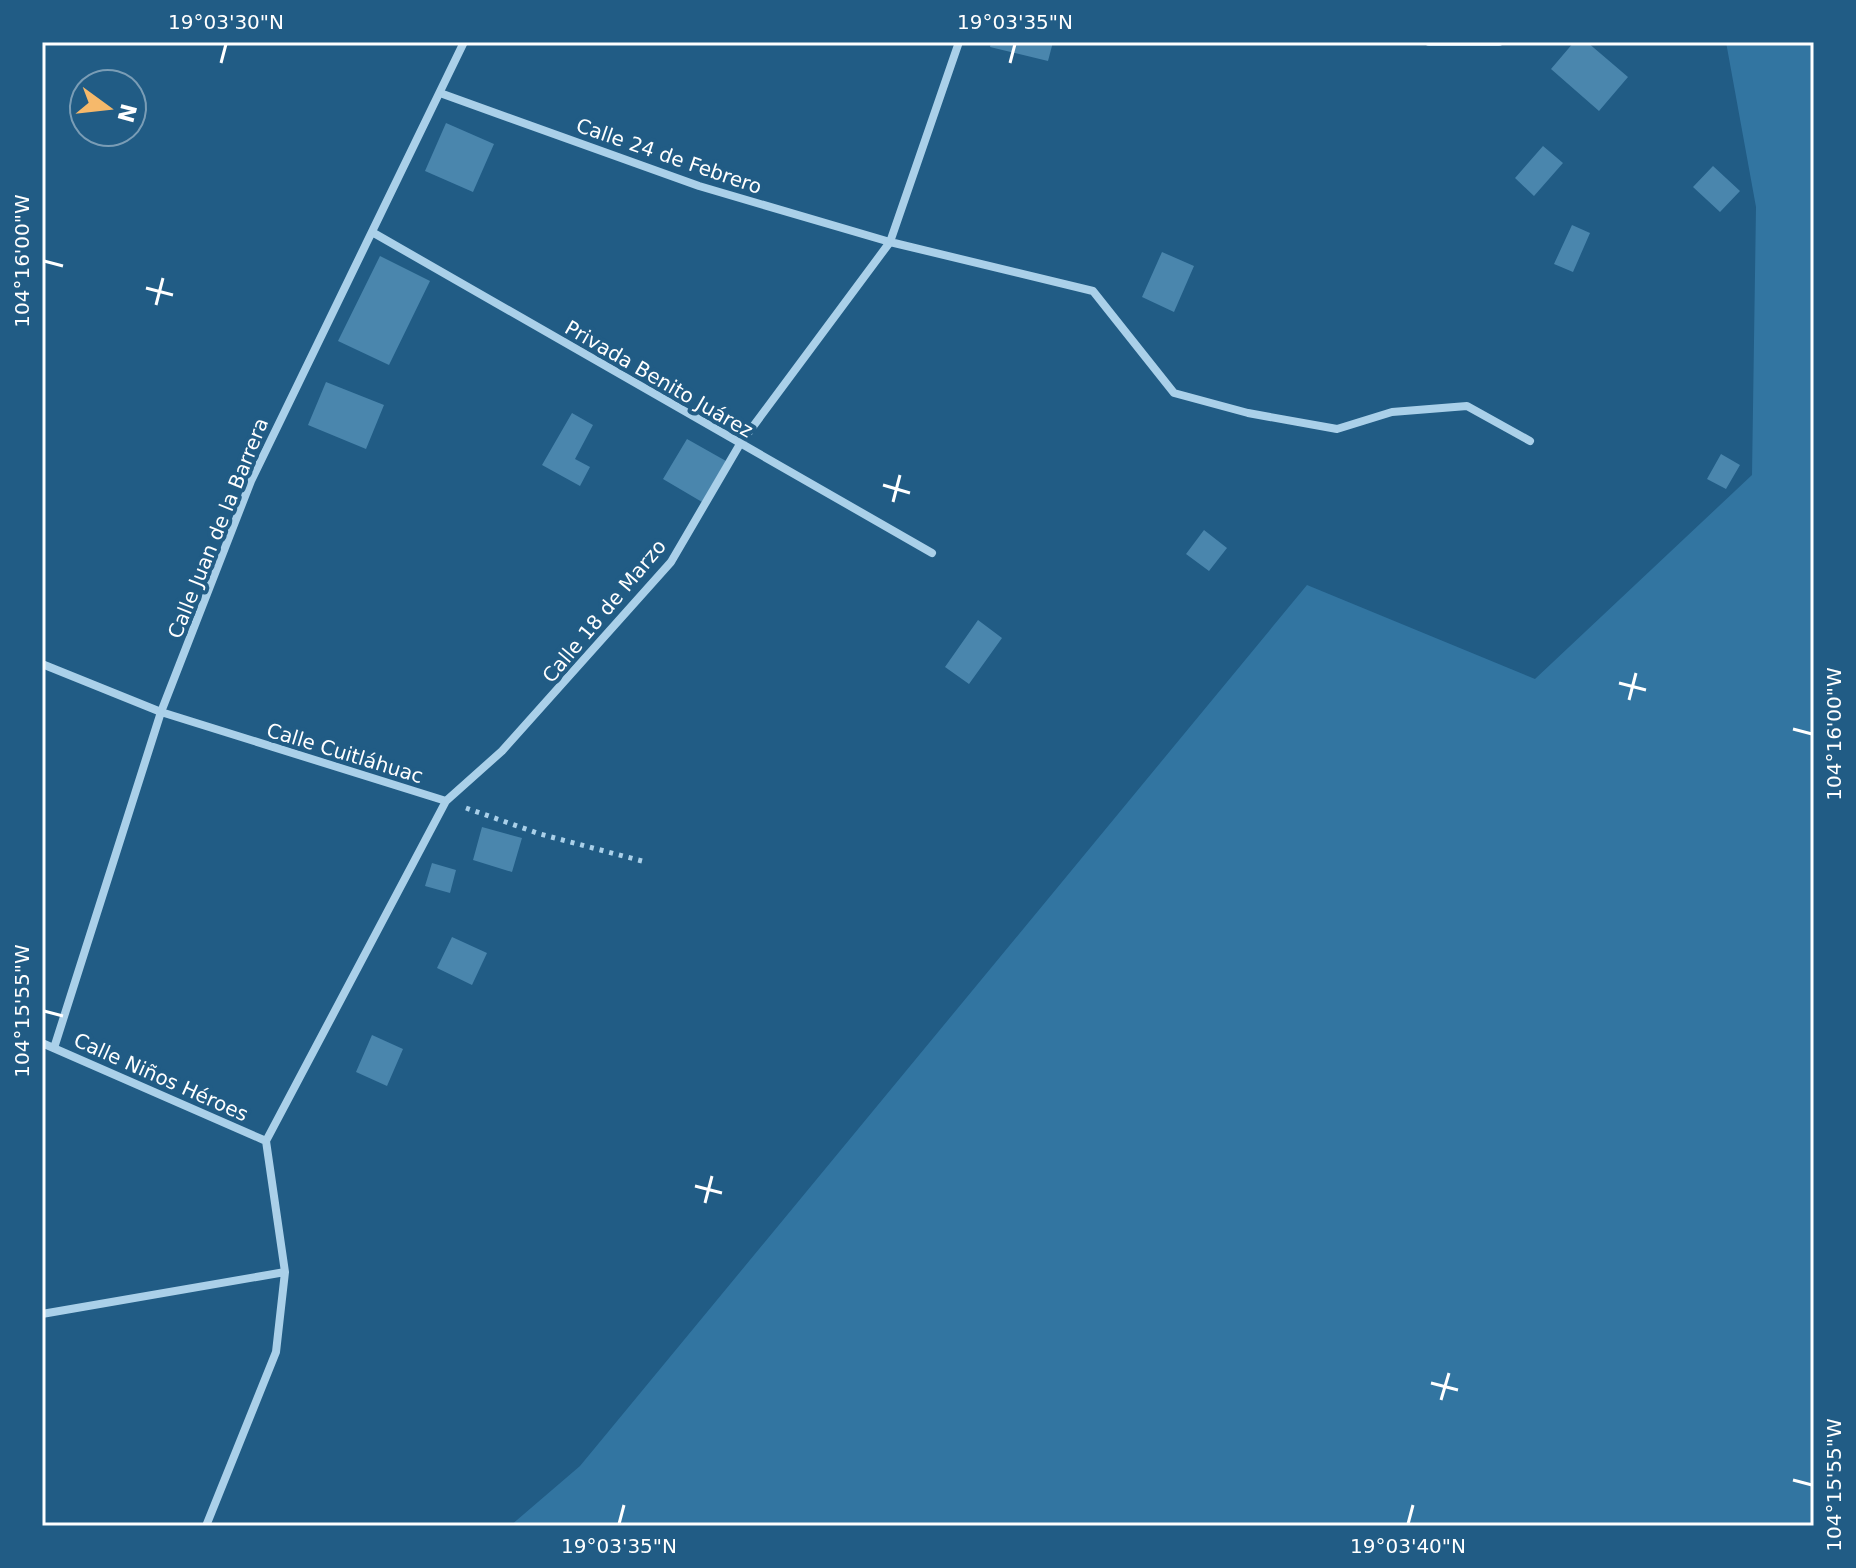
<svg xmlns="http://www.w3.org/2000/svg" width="1856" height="1568" font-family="'DejaVu Sans',sans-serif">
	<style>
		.green { fill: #3275a1 }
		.building { fill: #4a86ad }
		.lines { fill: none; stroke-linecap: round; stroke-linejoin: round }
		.path { stroke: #aad0e9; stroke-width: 5; stroke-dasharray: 4 6; stroke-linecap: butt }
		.minor { stroke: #aad0e9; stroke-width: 8 }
		.ticks { fill: none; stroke: #fff; stroke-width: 3 }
		.labels { text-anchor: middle; stroke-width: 8; stroke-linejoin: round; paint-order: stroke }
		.street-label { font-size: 20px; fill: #fff; stroke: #215c85 }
		.neatline { fill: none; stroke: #fff; stroke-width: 3 }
		.ticks-label { font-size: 20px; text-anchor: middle; fill: #fff }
	</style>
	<rect width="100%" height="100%" fill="#215c85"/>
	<path class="green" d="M 1726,42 L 1814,42 L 1814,1526 L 510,1526 L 580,1466 L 1307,585 L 1535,679 L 1752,475 L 1756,207 Z"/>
	<path class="building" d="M 991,42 L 1053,42 L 1048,61 L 990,47 Z
		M 1574,42 L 1587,42 L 1628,77 L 1599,111 L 1551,69 Z
		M 446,123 L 494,144 L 473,192 L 425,171 Z
		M 1543,146 L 1563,163 L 1534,196 L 1515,178 Z
		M 1713,166 L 1740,191 L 1720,212 L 1693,187 Z
		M 1572,225 L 1590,233 L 1573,272 L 1554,264 Z
		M 1162,252 L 1194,266 L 1174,312 L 1142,297 Z
		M 380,256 L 430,281 L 389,365 L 338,341 Z
		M 326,382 L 384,405 L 366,449 L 308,425 Z
		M 572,413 L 593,425 L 575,459 L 590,467 L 580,486 L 542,465 Z
		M 687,439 L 726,461 L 702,502 L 663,479 Z
		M 1721,454 L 1740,465 L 1726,489 L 1707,479 Z
		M 1204,530 L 1227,548 L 1209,571 L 1186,554 Z
		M 978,620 L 1002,638 L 969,684 L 945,667 Z
		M 482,827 L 522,838 L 512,872 L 473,860 Z
		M 432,863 L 456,870 L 450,893 L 425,886 Z
		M 452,937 L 487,953 L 472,985 L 437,968 Z
		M 372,1035 L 403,1049 L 387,1086 L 356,1072 Z"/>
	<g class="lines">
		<path class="path" d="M 466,808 L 540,834 L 642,861"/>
		<path class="minor" d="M 1429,42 L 1499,42
			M 440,93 L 699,186 L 890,242 L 1093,291 L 1174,393 L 1248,413 L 1337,429 L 1392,412 L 1467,406 L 1530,441
			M 372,232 L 932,553
			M 42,664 L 161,712 L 446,801
			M 42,1043 L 266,1141
			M 54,1048 L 161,712 L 251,481 L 464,42
			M 266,1141 L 446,801 L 502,751 L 671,562 L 740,444 L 890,242 L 959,42
			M 42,1314 L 285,1272
			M 206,1526 L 276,1352 L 285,1272 L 266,1141"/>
	</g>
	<path class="ticks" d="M 221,63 L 226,44M 1010,63 L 1015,44M 44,261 L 63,266M 146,288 L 173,295M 156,305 L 163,278M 883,485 L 910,493M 893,502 L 900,475M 1619,683 L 1646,690M 1629,700 L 1636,673M 1793,729 L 1812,734M 44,1011 L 63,1016M 695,1186 L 722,1193M 705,1203 L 712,1176M 1431,1383 L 1458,1390M 1441,1400 L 1449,1373M 1793,1480 L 1812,1485M 619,1524 L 624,1505M 1408,1524 L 1413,1505"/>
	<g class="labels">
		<g class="street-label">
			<text transform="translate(669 156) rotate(19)" y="7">Calle 24 de Febrero</text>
			<text transform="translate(659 379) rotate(30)" y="7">Privada Benito Juárez</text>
			<text transform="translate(218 528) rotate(-68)" y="7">Calle Juan de la Barrera</text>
			<text transform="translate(604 611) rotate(-50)" y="7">Calle 18 de Marzo</text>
			<text transform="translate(345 753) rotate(17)" y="7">Calle Cuitláhuac</text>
			<text transform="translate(161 1077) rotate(24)" y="7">Calle Niños Héroes</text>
		</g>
	</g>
	<rect width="1856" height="1568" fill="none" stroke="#215c85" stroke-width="88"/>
	<g transform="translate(108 108) rotate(105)"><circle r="38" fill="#215c85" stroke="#7a9db6" stroke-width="2"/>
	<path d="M0-6L14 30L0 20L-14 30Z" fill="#f6b96b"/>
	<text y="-12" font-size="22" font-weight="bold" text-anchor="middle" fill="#ffffff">N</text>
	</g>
	<rect x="44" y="44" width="1768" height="1480" class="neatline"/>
	<g class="ticks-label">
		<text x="226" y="29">19°03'30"N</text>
		<text x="1015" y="29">19°03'35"N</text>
		<text transform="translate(22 261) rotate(-90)" y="7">104°16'00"W</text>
		<text transform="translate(1834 734) rotate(-90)" y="7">104°16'00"W</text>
		<text transform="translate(22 1011) rotate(-90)" y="7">104°15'55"W</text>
		<text transform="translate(1834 1485) rotate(-90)" y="7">104°15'55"W</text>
		<text x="619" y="1553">19°03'35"N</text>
		<text x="1408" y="1553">19°03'40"N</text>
	</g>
</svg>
